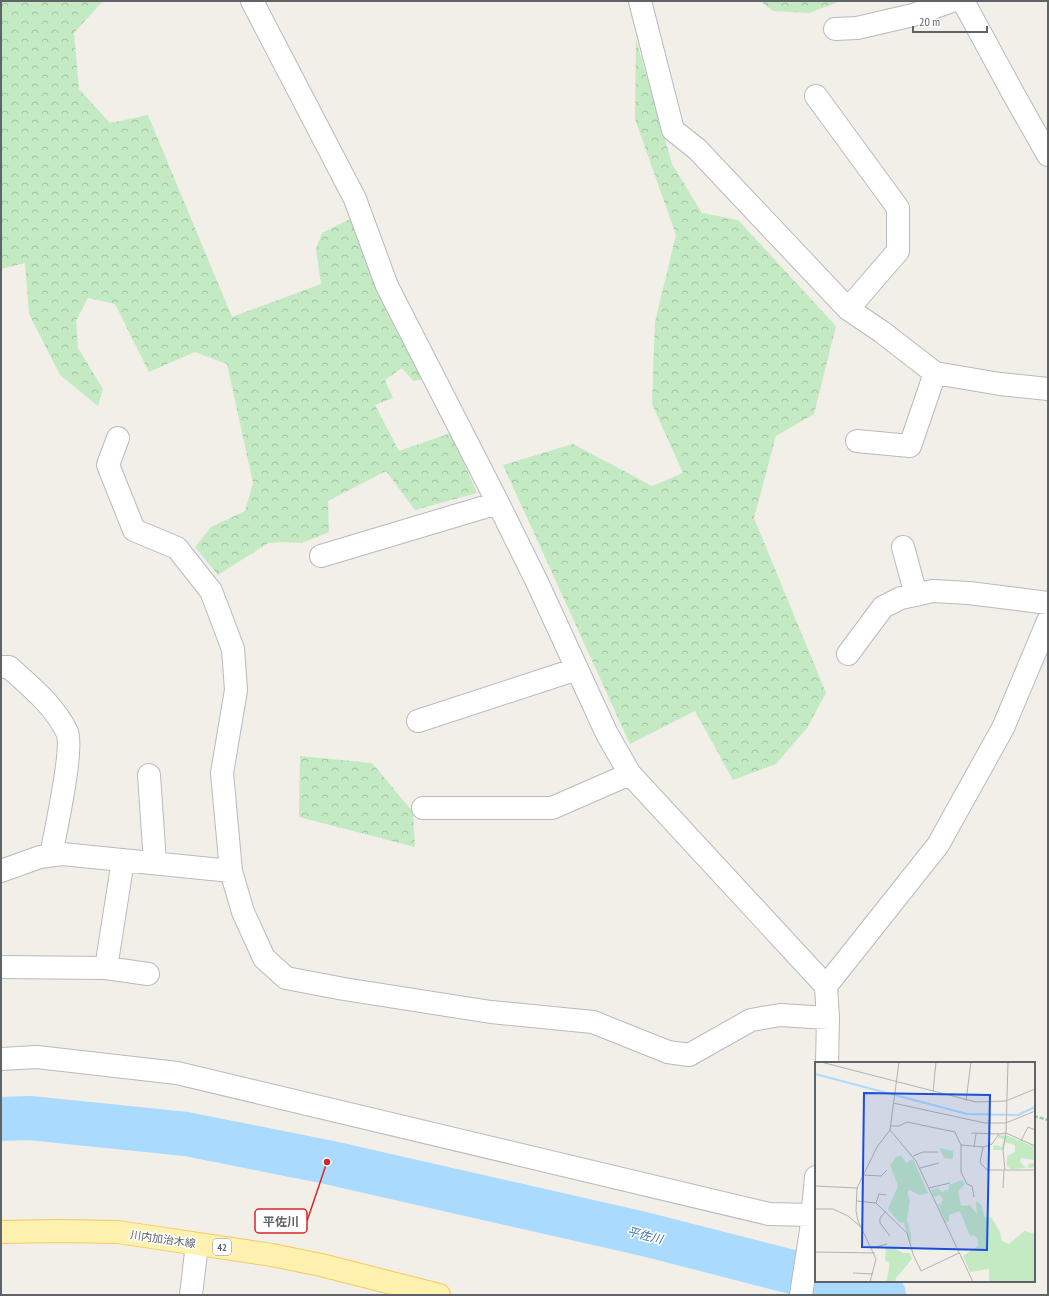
<svg xmlns="http://www.w3.org/2000/svg" width="1049" height="1296" viewBox="0 0 1049 1296" font-family="'PT Sans Narrow','Noto Sans JP',sans-serif">
	<style>
		.forest { fill: url(#forest-crowns) }
		.lines { fill: none; stroke-linecap: round; stroke-linejoin: round }
		.river { stroke: #aadbff; stroke-width: 44 }
		.minor-casing { stroke: #b7babe; stroke-width: 24 }
		.major-casing { stroke: #f9c959; stroke-width: 24 }
		.path { stroke: #9bcba8; stroke-width: 2.5; stroke-dasharray: 4 2; stroke-linecap: butt }
		.minor { stroke: #fff; stroke-width: 22 }
		.major { stroke: #fff1af; stroke-width: 22 }
		.labels { text-anchor: middle; dominant-baseline: central; stroke-width: 3; stroke-linejoin: round; paint-order: stroke }
		.shield { fill: #fff; stroke: #8e9295; stroke-width: 1 }
		.shield-label { font-size: 10px; font-weight: bold; fill: #5e6368 }
		.street-label { font-size: 11px; fill: #5e6368; stroke: #fff }
		.water-label { font-size: 12px; font-style: italic; fill: #3c76af; stroke: #fff }
		.inset-river { fill: none; stroke: #aadbff; stroke-width: 2 }
		.inset-road { fill: none; stroke: #b2b3b0; stroke-width: 1 }
		.view { fill: #1d4ed8; fill-opacity: 0.15; stroke: #1d4ed8; stroke-width: 2 }
		.inset-edge { fill: none; stroke: #5e6368; stroke-width: 2 }
		.leader { fill: none; stroke: #d62828; stroke-width: 1.5 }
		.callout-dot { fill: #d62828; stroke: #fff; stroke-width: 1.5 }
		.callout { fill: #fff; stroke: #d62828; stroke-width: 1.5 }
		.callout-label { font-size: 12px; text-anchor: middle; font-weight: bold; fill: #5e6368 }
	</style>
	<defs>
		<pattern id="forest-crowns" width="20" height="18" patternUnits="userSpaceOnUse"><rect width="20" height="18" fill="#c4eac3"/><path d="M2 6a3 3 0 1 1 6 0M12 15a3 3 0 1 1 6 0" fill="none" stroke="#a2c1a2"/></pattern>
	</defs>
	<rect width="100%" height="100%" fill="#f1efe7"/>
	<path class="forest" d="M1,1H103L74,33L79,89L110,123L148,115L232,317L321,284L316,249L322,233L350,219L379,287L424,379L413,381L402,368L385,380L393,398L375,405L399,451L451,433L477,493L415,510L386,471L328,501L329,532L302,543L282,542L268,543L218,575L195,547L211,527L245,511L253,483L227,364L195,352L149,372L115,304L88,298L76,321L78,348L103,389L98,406L60,375L29,314L25,263L1,269Z
		M760,1H841L809,13L773,11Z
		M636,40L672,164L702,213L738,220L836,326L814,414L776,436L754,518L826,693L807,728L776,764L733,780L695,711L630,744L503,465L573,444L652,486L683,473L652,404L655,322L676,235L635,119Z
		M300,756L372,763L413,812L415,847L299,817Z"/>
	<g class="lines">
		<path class="river" d="M1,1119L30,1118L186,1134L327,1162L644,1234L816,1278
			M829,1281L884,1295"/>
		<g class="minor-casing">
			<path id="minor" d="M252,1L355,199L387,286L498,503L537,582L607,734L630,774L826,986L828,1018L827,1063
				M640,1L673,130L697,149L848,309L882,332L935,373L1000,384L1048,389
				M963,1L1014,95L1048,155
				M835,29L857,28L913,15L952,1
				M816,96L898,208V251L848,309
				M118,438L108,465L134,530L177,548L211,591L233,649L236,690L222,773L231,871L243,912L264,958L286,978L344,989L491,1012L593,1022L668,1052L689,1055L751,1020L780,1015L828,1018
				M857,441L910,446L935,373
				M903,547L916,595
				M321,556L498,503
				M848,654L883,607L901,598L933,591L969,593L1048,603
				M1,667H9C30,686 54,705 67,732C74,748 55,834 51,855
				M418,721L577,669
				M149,775L155,863
				M423,808H552L630,774
				M1,871L40,857L62,854L231,871
				M1,967L106,968L148,974
				M106,968L123,860
				M826,986L938,845L1003,728L1048,621
				M1,1059L37,1057L177,1073L769,1214L812,1215
				M191,1295L197,1244
				M801,1295L811,1230L816,1177"/>
		</g>
		<g class="major-casing">
			<path id="major" d="M1,1232L59,1231L118,1232L272,1255L321,1265L439,1295"/>
		</g>
		<path class="path" d="M1034,1116L1048,1120"/>
		<use href="#minor" class="minor"/>
		<use href="#major" class="major"/>
	</g>
	<g class="labels">
		<rect class="shield" x="213" y="1239" width="18" height="16" rx="3"/>
		<g class="shield-label">
			<text x="222" y="1247">42</text>
		</g>
		<g class="street-label">
			<text transform="translate(163 1239) rotate(8)">川内加治木線</text>
		</g>
		<g class="water-label">
			<text transform="translate(645 1235) rotate(14)">平佐川</text>
		</g>
	</g>
	<g transform="translate(815 1062)">
		<rect width="220" height="220" fill="#f1efe7"/>
		<path d="M184,73L193,74L220,85V105L213,106V102L219,101V98L206,96L205,100L211,106L196,107L192,104V94L200,90V83L190,80L188,88H178L179,83L187,85L189,77L183,76ZM124,86L138,89V97L129,96ZM86,93L91,101L98,97L113,131L104,133L95,128L92,130L95,138L92,158L96,172V182L89,161L84,160L73,147L83,124L75,103L81,95ZM147,118L150,122L143,129L146,144L155,143L162,152L161,139L166,143L170,156L176,155L185,170L187,179L194,182L209,169L220,172V220H174V207L155,210L148,194L163,184V177L159,173L155,174L145,149L134,153V159L131,161L122,141L125,143L128,138L125,133L119,135L116,128L123,126L127,130L134,127V123ZM75,184L88,191H95L97,197L81,216L80,220H71L74,207V201L70,198L71,186Z" fill="#c4eac3"/>
		<path class="inset-river" d="M0,12L152,52L203,53L220,45"/>
		<path class="inset-road" d="M6,0L161,40L191,39L220,27M84,0L75,68L101,99L158,220M193,0L191,71L220,84M118,30L121,0M151,39L156,0M78,41L170,61H191L220,49M75,64H84L92,60L140,70L146,83V110L152,122L157,124L159,135M156,71L184,72M206,79L213,65L220,68M146,83L169,85L177,82L184,72L191,71L188,88L190,108H172L168,104L165,100L168,85M159,85L161,72M98,94L108,90H123M105,106L124,101M190,108H220M47,113L66,114L72,108M0,124L42,126M114,126L135,121M188,126L189,108M42,139L61,141L92,171L98,192L106,209L144,191M61,141L64,132L71,133M0,147H18L33,154L46,165M71,149L65,156V161L75,174M57,186L72,182M0,190L60,191M38,211L58,212M55,220L61,197L43,159L41,149L42,126L62,85L75,68"/>
		<path class="view" d="M49,31L175,33L172,188L47,185Z"/>
		<rect width="220" height="220" class="inset-edge"/>
	</g>
	<path class="leader" d="M327 1162L307 1221"/>
	<circle class="callout-dot" cx="327" cy="1162" r="4"/>
	<rect class="callout" x="255" y="1209" width="52" height="24" rx="4"/>
	<g class="callout-label">
		<text x="281" y="1226">平佐川</text>
	</g>
	<rect width="1049" height="1296" fill="none" stroke="#5e6368" stroke-width="4"/>
	<path d="M913 26v6h74v-6" fill="none" stroke="#5e6368" stroke-width="2"/>
	<text x="919" y="26" font-size="12" fill="#5e6368" stroke="#ffffff" stroke-width="3" paint-order="stroke">20 m</text>
</svg>
